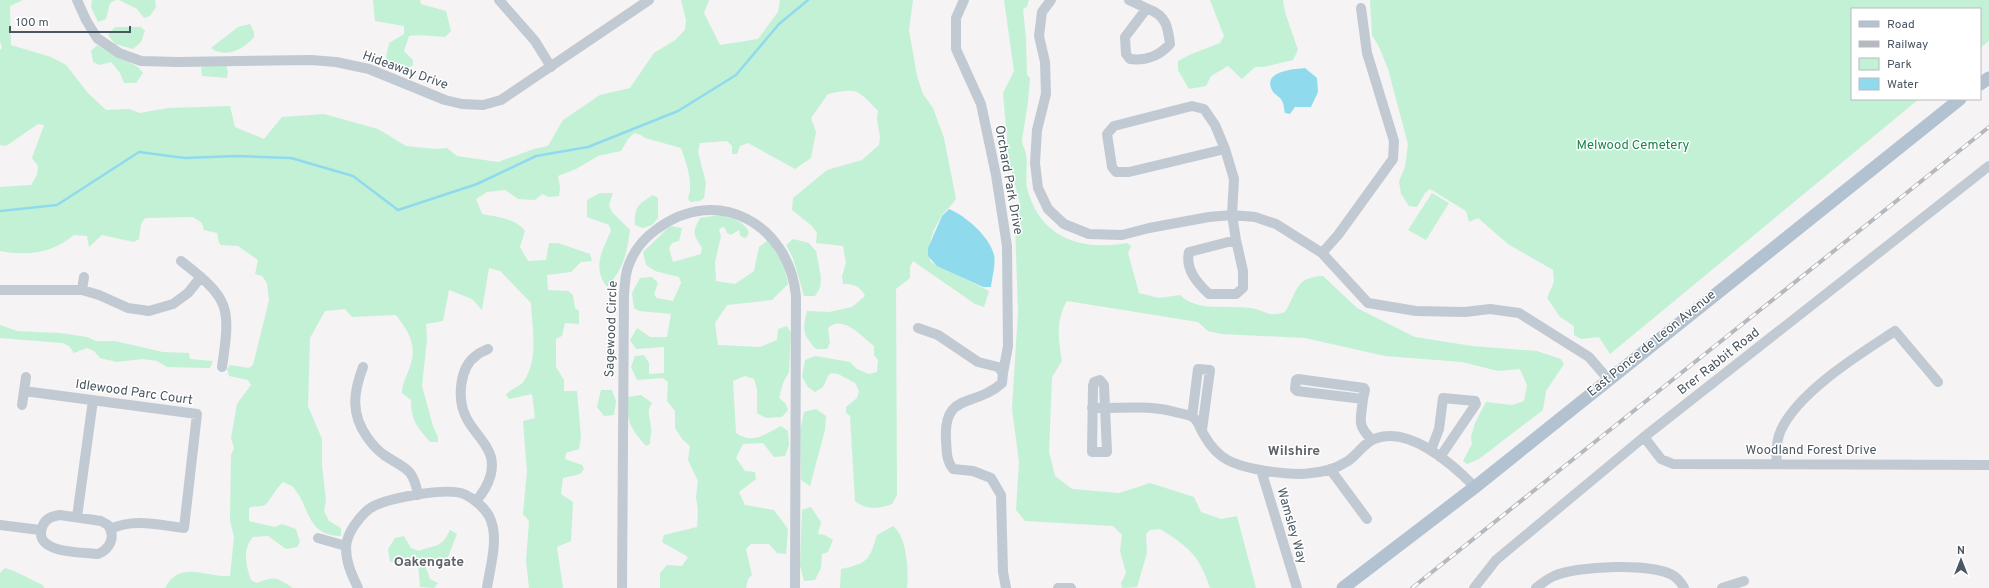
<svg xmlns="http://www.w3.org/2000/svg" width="1989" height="588" viewBox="0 0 1989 588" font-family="Overpass,sans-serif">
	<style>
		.green { fill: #c3f1d5 }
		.water { fill: #90daee }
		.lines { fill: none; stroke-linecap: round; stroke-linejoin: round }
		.stream { stroke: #90daee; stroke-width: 2.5 }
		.minor { stroke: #c1cad2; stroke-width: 10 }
		.major { stroke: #b3c2d1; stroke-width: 13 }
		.rail-casing { stroke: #b5b8bd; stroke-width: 4 }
		.rail { stroke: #fff; stroke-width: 2.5; stroke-dasharray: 8; stroke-linecap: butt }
		.labels { text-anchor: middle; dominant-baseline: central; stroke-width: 3; stroke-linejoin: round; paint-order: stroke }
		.street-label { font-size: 13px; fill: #4a5661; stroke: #fff }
		.park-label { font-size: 13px; fill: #17864f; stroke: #fff }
		.neighbourhood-label { font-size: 14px; font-weight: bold; fill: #5f6368; stroke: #fff }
	</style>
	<rect width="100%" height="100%" fill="#f5f3f3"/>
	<path class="green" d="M0,0H23L10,6L11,45L51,57L66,65L88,93L106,110L129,109L140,113L168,108L230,106L235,127L264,139L282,117L324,114L378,129L406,146L436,149L447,148L457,156L498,162L534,149L548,146L563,120L600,95L630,88L654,53L675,40L685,30L686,20L681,0H709L704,13L720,45L758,39L778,12L780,0H913L909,30L917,76L923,94L933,108L944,138L956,199C952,205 947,209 943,214C935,225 924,249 931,262L989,291L984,307L975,304L913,261L910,267V278L896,289L897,495L892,504C880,509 865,510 855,501L850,416L846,413V407L857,398L859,391L855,383L838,374L831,373L828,376L823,387L815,392L808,387L802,377L805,360L815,356L850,362L857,369L869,374L877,372L878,360L874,355V346C862,337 843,314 828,328L830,343L827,349H816C803,334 802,331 807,311L829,312L852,307L865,296C860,286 854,284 843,284L842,276L846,263L843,246L816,243L817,233L812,226L792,210L793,198L827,170L862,160L879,145L880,137L877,119L878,111C857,89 858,88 828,94L811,118L816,132L811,158L795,169L748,143L740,146L737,154H732V146L727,141L700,143L698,152L706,183L704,198L700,201L690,202L688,198C694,182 686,163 681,148L645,138L641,135L634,133L628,139L621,151L598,156L576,169L558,176L560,187L559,196L549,197L542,194L535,200L518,199L505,190L487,192L476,199L482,214C497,217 515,218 525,231L520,247L528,261L546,260L549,243H558L590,254L592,261L581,262L571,272L547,275L548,290L568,291L573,295L575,308L579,311V324L565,323L562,336L556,339V367L564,380V391H577L581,437L579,449L566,453L565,459L582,465L584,469L580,474L563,478L561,494L573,502L571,541L557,547L563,588H529L526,561L529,521L523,514L527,471L523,421L535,418L532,394L509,399L506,395C511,388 519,388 524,381C539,358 532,328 531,303L500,271L489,268L482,310L472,299L449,290L443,321L426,324L427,339L422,386L433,426L438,437V442H430C417,426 411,421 411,400L402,393C402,384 406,378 409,369C418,347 410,333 396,315L352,317L345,309L325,311L310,338L308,406L322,439V465L326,501L324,511L329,521L341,528V536C306,535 311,509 294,488C292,485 287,484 283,482C277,487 268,504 265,505C259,508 254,505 249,508V521L275,527L282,524L296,529L300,542L297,547L286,549L268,536L253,537C242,550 246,566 251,580L257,583C275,576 276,577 293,588H165C180,559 207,578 230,576L234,537L230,520L231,455L234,448L231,438L237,404L251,385L248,380L229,376L227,369L230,365L249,368L253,365L269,300L267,283L262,276L255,274L258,260L238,246L221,245L219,243L217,233L204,230L202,223L193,217L145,218L141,224L139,239L134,242L102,235L89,247L87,236L74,235C50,254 29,256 0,251V187L31,185L37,175L38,166L32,158L44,125L38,124L6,146L0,145V50L2,48L0,41Z
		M92,0H116L110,3L106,19L98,22L91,7Z
		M119,0H155L156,7L150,16L144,18L137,9Z
		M373,0H420L421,4L446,11L451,31L445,37C433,36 420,34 409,36L404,51L413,60V65C402,75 393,67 386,58L389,43L404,34V26L375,21Z
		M1004,0H1029L1027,7L1023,9L1026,38L1027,75L1030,78L1028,102L1022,140C1022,146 1025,148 1026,154C1028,165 1025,177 1027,188C1040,238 1080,251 1127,243L1131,246L1128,253L1139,293L1159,298L1180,295C1197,312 1227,305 1250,308C1267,310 1266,318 1285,312C1298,291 1295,277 1323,276L1357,308L1415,337L1472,346L1537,351L1561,359L1564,364L1546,391L1543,410L1479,459L1467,464L1463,461L1472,444L1471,437L1475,423L1486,402L1512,405L1524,401L1527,385L1520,369L1498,371L1462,362L1385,356L1305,338L1221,334L1208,331L1198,322L1067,301C1056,318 1058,341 1062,361L1052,377L1049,452L1055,476L1072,489L1119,493L1150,483L1194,497L1201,512L1221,519L1237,516L1256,588H1210C1199,555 1189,547 1160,529L1150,530L1146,534L1147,553L1137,587L1122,588L1121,583L1126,573L1120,551L1122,535L1113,526L1025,521L1016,510L1019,462L1012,409L1018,312L1015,224L1020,204L1009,162L1003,93L1014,71Z
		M1210,0H1283L1285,12L1298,50L1293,60L1264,67H1255L1242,79L1228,66L1211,76L1206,86L1189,89L1178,70V61L1189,55L1220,43L1224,36Z
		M1370,0H1989V41L1980,48V9H1852V99H1919L1610,354L1599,337L1581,339L1574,335V326L1560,317L1547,298L1554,282L1553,270L1508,244L1478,218L1469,222L1466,211L1430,189L1425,193L1417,207L1409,206L1401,194L1399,181L1405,167L1408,144L1388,69L1379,47L1372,35Z
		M250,24L254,32V37C244,49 225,59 211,48L238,27Z
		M115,27H141L145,31L141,42L133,49L115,44L108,35Z
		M97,45L138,67L143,73L136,83H124L120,73L111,62L100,65L93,62L91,51Z
		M210,65L226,66L228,72L227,78L202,76L201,67Z
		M600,193H613L609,205L612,212L630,230C627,253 623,270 607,287C592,267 602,251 611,231L609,225L587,217V200Z
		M1432,193L1449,203L1426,240L1408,230Z
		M653,195L658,198V218L652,225L643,228L635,225C634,206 639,204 653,195Z
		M720,215C732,218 744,221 749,232L747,237L744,238L740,235L739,230L731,235L727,233L725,228L722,227L719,230L721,236L715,262L716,281L735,284L754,271L759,247L768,240L784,265L788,284L772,300L727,305L715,323L718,345L760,347L777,340L778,329L787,326L791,333L789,372L783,383L779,398L786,404L788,410L782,417L766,418L757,413V389L754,379L745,376L733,381L736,433C753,445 765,434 781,426L788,431L789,445L785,456L774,457L763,443L743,444L736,458L745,471L755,472L756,479L739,492L745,505L774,510L788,529L786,554L777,553L769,544H751L746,549L752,575L748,579L746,588H660V573L667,565L682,566L688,557L662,542L664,535L697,527L698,510L696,497L698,481L688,460L690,446L682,439L675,428V411L667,401L668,382L663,378L637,380L631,367L635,356L644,355L649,363V374L664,373V347L636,349L630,340L637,328L650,337H667L671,314L639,311L634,308L632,293L640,278L652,277L658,283L654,294L657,298L673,301L681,283L679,277L655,271L646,265L643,252L670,226L682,228L679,241L672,243L669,248L673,262L701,254L702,248C693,234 692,233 700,218Z
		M793,239L809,243L816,251L821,277L820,288L815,296H804L793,258L786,245Z
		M0,325L17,331L60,333L87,337L96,341H115L163,352L189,353L190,359L213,361L210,368H206L167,367L157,361L143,359L117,362L100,358L94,351L87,348L74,353L69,346L62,343L0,338Z
		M601,390H612L616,401L614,415L604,416L597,407Z
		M641,395L652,403C646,412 650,417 651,427C652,432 650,438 650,444L646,446C631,429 625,420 628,397Z
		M816,409L826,416L825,430L810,486L801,480L800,431L804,412Z
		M811,507L821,522L818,534L825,535L833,540L828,552L822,554L821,568L815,580L804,581L800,565L802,510Z
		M893,526C907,536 909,572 907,588H840L841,569C868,563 869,561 877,535Z
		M450,530L457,534L444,567L426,558V568L430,579L438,583L434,588L420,587L418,563L408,557L399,562H390L388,549L395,538L404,536L411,548L419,551C436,544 441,549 450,530Z
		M5,568C17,571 31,580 43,585L44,588H0V573Z"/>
	<path class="water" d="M1305,68L1317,78L1318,92L1311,107H1295L1290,114L1285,113C1284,110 1284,104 1282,101C1280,96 1274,95 1272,90C1262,71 1295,69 1305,68Z
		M949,209C966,216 990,237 994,255C996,264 992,278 991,287H983L937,266L928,256V248L942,216Z"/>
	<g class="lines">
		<path class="stream" d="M0,211L57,205L139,152L185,158L236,156L291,158L353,176L398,210L477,184L536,156L588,147L678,111L736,75L779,24L808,0"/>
		<path class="minor" d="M77,0L86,20L97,38L119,53L141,61L178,62L311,60L336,62L369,69L445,100L462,104L483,105L501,100L649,0
			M499,0L535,41L551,67
			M964,0L956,18V49L981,104L996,175L1007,246L1008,346L1003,373
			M1051,0L1042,12L1039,36L1045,62L1046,94L1037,130L1035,163L1038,188L1048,209L1064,224L1089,234L1122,235L1149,228L1209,217L1232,215L1255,217L1276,224L1322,253L1368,303L1416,311L1465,312L1490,309L1519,313L1589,357L1608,379
			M1129,0L1148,9
			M1148,9C1166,15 1168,27 1170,44C1159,56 1147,61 1130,59L1126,54L1125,37L1144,12Z
			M1192,106L1204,109L1215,125L1225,149L1129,172H1116L1112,167L1107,134L1114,126Z
			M1225,149L1234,179L1232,215L1236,240
			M1236,240L1243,271V288L1236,294H1209C1197,283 1185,269 1189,252Z
			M1322,253L1338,235L1393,159L1394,141L1367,53L1361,8
			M181,261C230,299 231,306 222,367
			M0,290H82L99,295L128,308L149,311L173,304L188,293L201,277
			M82,290L84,277
			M918,328L938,335L978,362L998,367L1003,373L1002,383C975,408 943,391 946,440C947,452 946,460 953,469L973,471L991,478L1001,495L1003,572L1006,588
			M363,367C353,393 351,414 367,437C372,444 377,450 384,455C405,469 413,467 418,495
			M1100,380L1104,385L1107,452H1092L1093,386L1094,382Z
			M24,391L197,414L184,528C159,525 133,518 111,529
			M1363,399L1365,390L1364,388L1298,379L1296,380L1295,389L1297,391L1363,399C1361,420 1356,424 1372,440
			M22,405L26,377
			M1092,408C1123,409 1148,404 1179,413C1183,414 1189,415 1193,417C1199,422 1200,429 1204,435C1218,460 1234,465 1260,470C1289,475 1322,478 1348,461C1357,455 1364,443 1374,439C1409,425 1452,464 1475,487
			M1192,417L1198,369L1210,370L1202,430
			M1644,437L1661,459L1673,464L1989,465
			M1431,450L1439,429L1443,398L1475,401L1476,404L1440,457
			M1777,463C1776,452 1776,441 1781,430C1799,391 1860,354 1895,331L1938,382
			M1330,469L1367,519
			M1261,470L1297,588
			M476,501C489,486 498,466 487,448C481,437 471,428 466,417C457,399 459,367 477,355C480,352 484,351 488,349
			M60,515L101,521L108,525C116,537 110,549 98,554C82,552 30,554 43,525C46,518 52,516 60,515Z
			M77,517L93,400
			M0,525L40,530
			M318,538L346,546
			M358,588C352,575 346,563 346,548C346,534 359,517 369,509C384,498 447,487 464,494C473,498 484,507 489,516C500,537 490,566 487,588
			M622,588L624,294C625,285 625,275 628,267C633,252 644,238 657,229C717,184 789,224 796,296L795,588
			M1058,588H1071
			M1474,588L1496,560L1644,437L1989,166
			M1536,588C1541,584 1547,579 1554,576C1575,566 1654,562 1674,576C1678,579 1682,584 1684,588
			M1722,588L1744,581"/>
		<path class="major" d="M1980,84L1989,78
			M1343,588L1475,487L1960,99"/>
		<g class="rail-casing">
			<path id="rail" d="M1412,588L1989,127"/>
		</g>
		<use href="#rail" class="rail"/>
	</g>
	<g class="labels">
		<g class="street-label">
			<text transform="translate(405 71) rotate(20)">Hideaway Drive</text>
			<text transform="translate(1008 180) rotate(80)">Orchard Park Drive</text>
			<text transform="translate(612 329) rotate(-88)">Sagewood Circle</text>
			<text transform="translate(1652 344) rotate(-39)">East Ponce de Leon Avenue</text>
			<text transform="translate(1719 362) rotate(-38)">Brer Rabbit Road</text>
			<text transform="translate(134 393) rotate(8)">Idlewood Parc Court</text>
			<text x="1811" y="451">Woodland Forest Drive</text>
			<text transform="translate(1291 526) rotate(74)">Wamsley Way</text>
		</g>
		<g class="park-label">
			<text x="1633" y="146">Melwood Cemetery</text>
		</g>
		<g class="neighbourhood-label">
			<text x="1294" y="451">Wilshire</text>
			<text x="429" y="562">Oakengate</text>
		</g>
	</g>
	<rect x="1851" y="8" width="130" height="92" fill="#ffffff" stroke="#b7bbc0"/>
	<rect x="1859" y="21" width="20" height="6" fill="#b3c2d1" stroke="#b7bbc0"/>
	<text x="1887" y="28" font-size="12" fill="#4a5661">Road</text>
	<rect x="1859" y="41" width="20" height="6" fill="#b5b8bd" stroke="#b7bbc0"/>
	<text x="1887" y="48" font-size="12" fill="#4a5661">Railway</text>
	<rect x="1859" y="58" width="20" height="12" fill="#c3f1d5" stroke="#b7bbc0"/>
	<text x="1887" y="68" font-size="12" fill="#4a5661">Park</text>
	<rect x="1859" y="78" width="20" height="12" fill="#90daee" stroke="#b7bbc0"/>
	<text x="1887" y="88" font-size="12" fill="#4a5661">Water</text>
	<g transform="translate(1961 560)" stroke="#ffffff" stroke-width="3" paint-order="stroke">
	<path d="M0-3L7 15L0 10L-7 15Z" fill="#4a5661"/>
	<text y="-6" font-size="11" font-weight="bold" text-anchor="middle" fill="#4a5661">N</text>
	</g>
	<path d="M10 26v6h120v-6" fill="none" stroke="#4a5661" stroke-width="2"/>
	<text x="16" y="26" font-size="12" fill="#4a5661" stroke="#ffffff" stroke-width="3" paint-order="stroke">100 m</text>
</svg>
